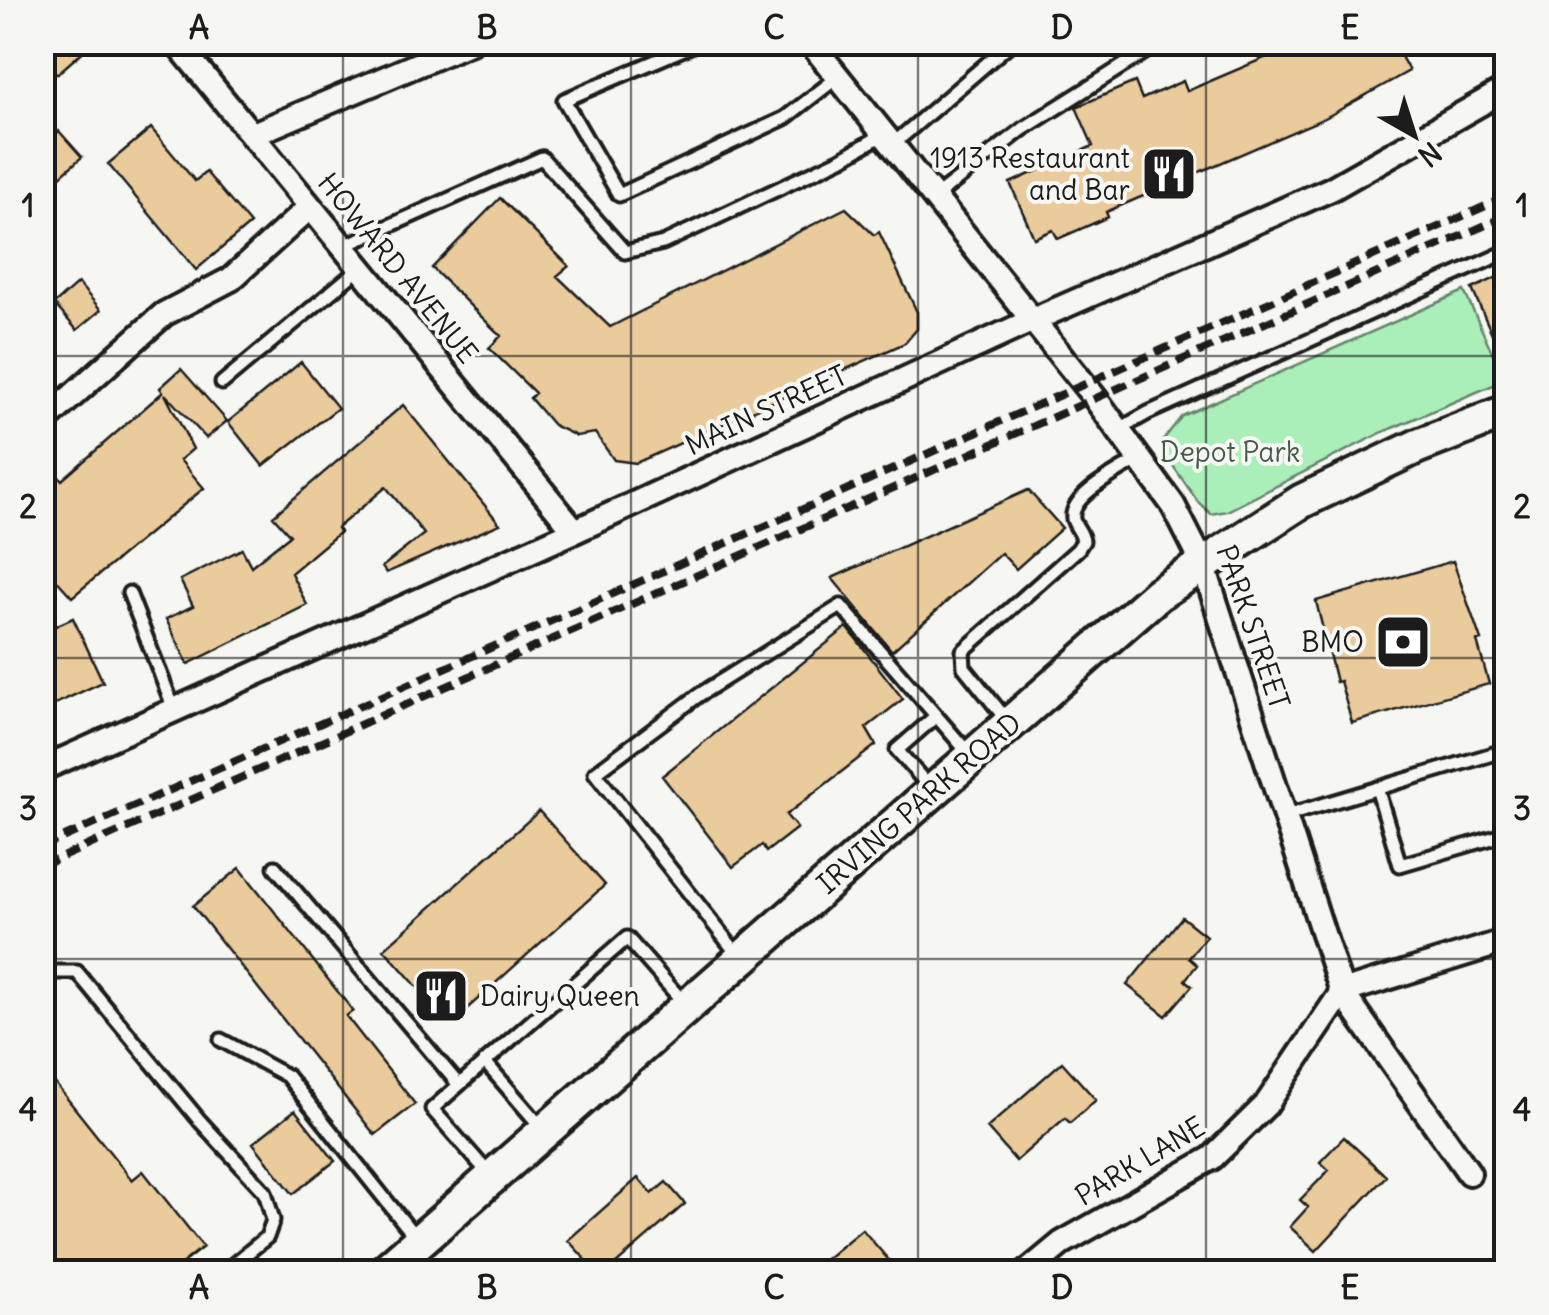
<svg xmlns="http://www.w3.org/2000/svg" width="1549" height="1315" viewBox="0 0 1549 1315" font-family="Delius,sans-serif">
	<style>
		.green { fill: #aaefba; stroke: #63866b; stroke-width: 2.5 }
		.building { fill: #eacb9c; stroke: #1c1c1c; stroke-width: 2.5 }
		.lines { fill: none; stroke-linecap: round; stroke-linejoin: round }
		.service-casing { stroke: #1c1c1c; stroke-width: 19 }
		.minor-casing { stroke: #1c1c1c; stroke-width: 30 }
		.secondary-casing { stroke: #1c1c1c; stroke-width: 40 }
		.service { stroke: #f6f6f2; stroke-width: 11 }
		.minor { stroke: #f6f6f2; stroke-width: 22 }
		.secondary { stroke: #f6f6f2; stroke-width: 32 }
		.rail { stroke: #1c1c1c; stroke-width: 8; stroke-dasharray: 15 8; stroke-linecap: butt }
		.grid { fill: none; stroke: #1c1c1c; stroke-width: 2.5; stroke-opacity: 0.55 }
		.labels { text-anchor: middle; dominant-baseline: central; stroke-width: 8; stroke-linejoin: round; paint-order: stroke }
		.poi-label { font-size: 28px; fill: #1c1c1c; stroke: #f6f6f2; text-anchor: end }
		.street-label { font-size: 28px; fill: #1c1c1c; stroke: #f6f6f2 }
		.park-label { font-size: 28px; fill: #475b4b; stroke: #f6f6f2 }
		.neatline { fill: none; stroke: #1c1c1c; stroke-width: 4 }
		.grid-label { font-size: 32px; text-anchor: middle; font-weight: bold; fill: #1c1c1c }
	</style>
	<rect width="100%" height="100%" fill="#f6f6f2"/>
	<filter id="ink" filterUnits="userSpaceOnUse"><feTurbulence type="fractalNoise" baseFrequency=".01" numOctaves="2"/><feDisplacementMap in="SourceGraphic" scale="20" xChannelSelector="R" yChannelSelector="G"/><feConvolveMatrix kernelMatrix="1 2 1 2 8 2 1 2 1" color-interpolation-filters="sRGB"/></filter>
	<g filter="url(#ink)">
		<path class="green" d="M1464,291L1505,380L1383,432L1227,511L1211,514L1198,502L1162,450L1163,440L1182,416Z"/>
		<path class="building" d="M42,42H94L57,74L42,57Z
			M1302,42H1393L1409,71L1325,118L1106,212L1108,217L1058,239L1053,230L1034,238L1010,183L1093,146L1076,107L1135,82L1142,99L1183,81L1187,91Z
			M151,128L195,181L206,172L250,224L196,270L108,164Z
			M59,131L82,157L58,178L42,160V145Z
			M500,198L569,266L557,276L610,327L846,208L874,235L879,232L917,312V329L905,343L636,463L614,460L595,433L576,436L553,425L530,398L535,393L489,348L501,336L432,268Z
			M1506,273V365L1472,289Z
			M78,283L101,310L77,330L54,304Z
			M301,362L338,408L263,466L228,422Z
			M181,369L227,421L206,438L165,394L193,449L180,460L204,488L72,597L42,564V491L59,477L62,480L163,392L160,388Z
			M403,405L500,524L386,573L382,567L424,534L386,487L337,528L340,532L291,573L307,605L188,664L166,619L193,606L180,580L242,549L251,566L290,535L273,516Z
			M1028,490L1062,528L1016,569L1001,553L892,651L832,578Z
			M1453,561L1481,640L1477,641L1489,684L1352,723L1340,681L1336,682L1316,601Z
			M73,618L103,682L42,710V632Z
			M847,627L903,699L866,728L876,745L786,815L797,828L766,852L762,845L733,867L662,776Z
			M539,811L605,885L450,1024L384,949Z
			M240,868L353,1011L346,1016L415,1104L375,1135L193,906Z
			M1182,917L1206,936L1189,958L1197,965L1185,980L1192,986L1166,1016L1127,985Z
			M1062,1062L1096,1100L1070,1123L1065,1118L1016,1161L987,1128Z
			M42,1067L132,1180L143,1171L203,1247L171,1272H42Z
			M295,1110L335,1161L293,1194L253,1143Z
			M1344,1137L1386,1176L1316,1251L1290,1227L1308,1207L1300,1200L1329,1170L1320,1162Z
			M638,1178L652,1194L666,1182L685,1204L607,1272H597L568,1240Z
			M862,1229L899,1272H810Z"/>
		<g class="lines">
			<g class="service-casing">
				<path id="service" d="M700,42L564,100L619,195L785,118L838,77
					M892,145L1012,42
					M935,197L1023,129L1161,42
					M342,247L542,158L625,252L663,243L841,159L884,134
					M222,383L360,268
					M1118,430L1148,413L1506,252
					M129,593L174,709
					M1009,723L964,667L963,651L1078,549L1083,541C1082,532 1075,527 1073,519C1069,495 1122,470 1139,459
					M1377,788L1400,865L1506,834
					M932,790L897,750L936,716
					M1285,816L1506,750
					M275,867L459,1085L432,1109L489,1174
					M738,955L595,773L699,695L841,606L971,756
					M42,978L57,972H77L200,1121L265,1192L273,1220L267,1237L224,1272
					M221,1040L287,1076L416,1238
					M485,1062L627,938L684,1003
					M459,1085L485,1062L542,1128"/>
			</g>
			<g class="minor-casing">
				<path id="minor" d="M176,42L575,531
					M810,42L1095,398L1173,505L1203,564L1342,992L1469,1173
					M251,135L471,42
					M42,423L164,314L231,279L310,207
					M42,769L575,531L1033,320L1331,189L1506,89
					M1342,992L1506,941
					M1027,1272L1062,1243L1212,1158L1266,1105L1342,992"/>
			</g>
			<g class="secondary-casing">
				<path id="secondary" d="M384,1272L1158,594L1302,501L1418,446L1506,412"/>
			</g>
			<use href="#service" class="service"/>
			<use href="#minor" class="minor"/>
			<use href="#secondary" class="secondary"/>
			<path class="rail" d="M42,847L1506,197
				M42,866L1506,216"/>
		</g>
	</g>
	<path class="grid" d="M343,42V1272M631,42V1272M918,42V1272M1206,42V1272M42,356H1506M42,658H1506M42,959H1506"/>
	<defs>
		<g id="restaurant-square" transform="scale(2.875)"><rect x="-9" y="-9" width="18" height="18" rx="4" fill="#1c1c1c" stroke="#f6f6f2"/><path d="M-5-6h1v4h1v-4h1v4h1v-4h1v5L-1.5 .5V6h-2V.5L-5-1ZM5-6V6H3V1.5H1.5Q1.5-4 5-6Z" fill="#fff"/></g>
		<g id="bank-square" transform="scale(2.875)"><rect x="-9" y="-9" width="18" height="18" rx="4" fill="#1c1c1c" stroke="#f6f6f2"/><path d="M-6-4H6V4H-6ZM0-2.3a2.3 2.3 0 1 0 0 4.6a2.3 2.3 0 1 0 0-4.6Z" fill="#fff"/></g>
	</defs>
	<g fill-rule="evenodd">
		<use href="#restaurant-square" x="1169" y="174"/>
		<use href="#bank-square" x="1403" y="642"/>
		<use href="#restaurant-square" x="441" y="996"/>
	</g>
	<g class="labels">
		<g class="poi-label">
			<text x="1130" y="158">1913 Restaurant<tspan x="1130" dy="32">and Bar</tspan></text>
			<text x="1364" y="642">BMO</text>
			<text x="480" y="996" text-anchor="start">Dairy Queen</text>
		</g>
		<g class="street-label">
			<text transform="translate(398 268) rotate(51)">HOWARD AVENUE</text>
			<text transform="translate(766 410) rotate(-25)">MAIN STREET</text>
			<text transform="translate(1253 627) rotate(71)">PARK STREET</text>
			<text transform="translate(919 803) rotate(-41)">IRVING PARK ROAD</text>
			<text transform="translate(1140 1161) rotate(-31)">PARK LANE</text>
		</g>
		<g class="park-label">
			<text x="1230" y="452">Depot Park</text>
		</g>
	</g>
	<rect width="1549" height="1315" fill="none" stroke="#f6f6f2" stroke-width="110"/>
	<g transform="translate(1414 135) rotate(141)" stroke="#f6f6f2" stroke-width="8" paint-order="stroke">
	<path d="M0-8L18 38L0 25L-18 38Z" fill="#1c1c1c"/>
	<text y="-15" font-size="28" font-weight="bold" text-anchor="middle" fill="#1c1c1c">N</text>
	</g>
	<rect x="55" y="55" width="1439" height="1205" class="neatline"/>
	<g class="grid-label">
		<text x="199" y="39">A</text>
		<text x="487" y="39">B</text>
		<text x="774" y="39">C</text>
		<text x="1062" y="39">D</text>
		<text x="1350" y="39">E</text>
		<text x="28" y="217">1</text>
		<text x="1522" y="217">1</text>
		<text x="28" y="518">2</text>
		<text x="1522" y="518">2</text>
		<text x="28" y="820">3</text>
		<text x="1522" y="820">3</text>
		<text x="28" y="1121">4</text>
		<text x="1522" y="1121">4</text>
		<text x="199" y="1299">A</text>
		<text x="487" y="1299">B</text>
		<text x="774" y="1299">C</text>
		<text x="1062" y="1299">D</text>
		<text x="1350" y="1299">E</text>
	</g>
</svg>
